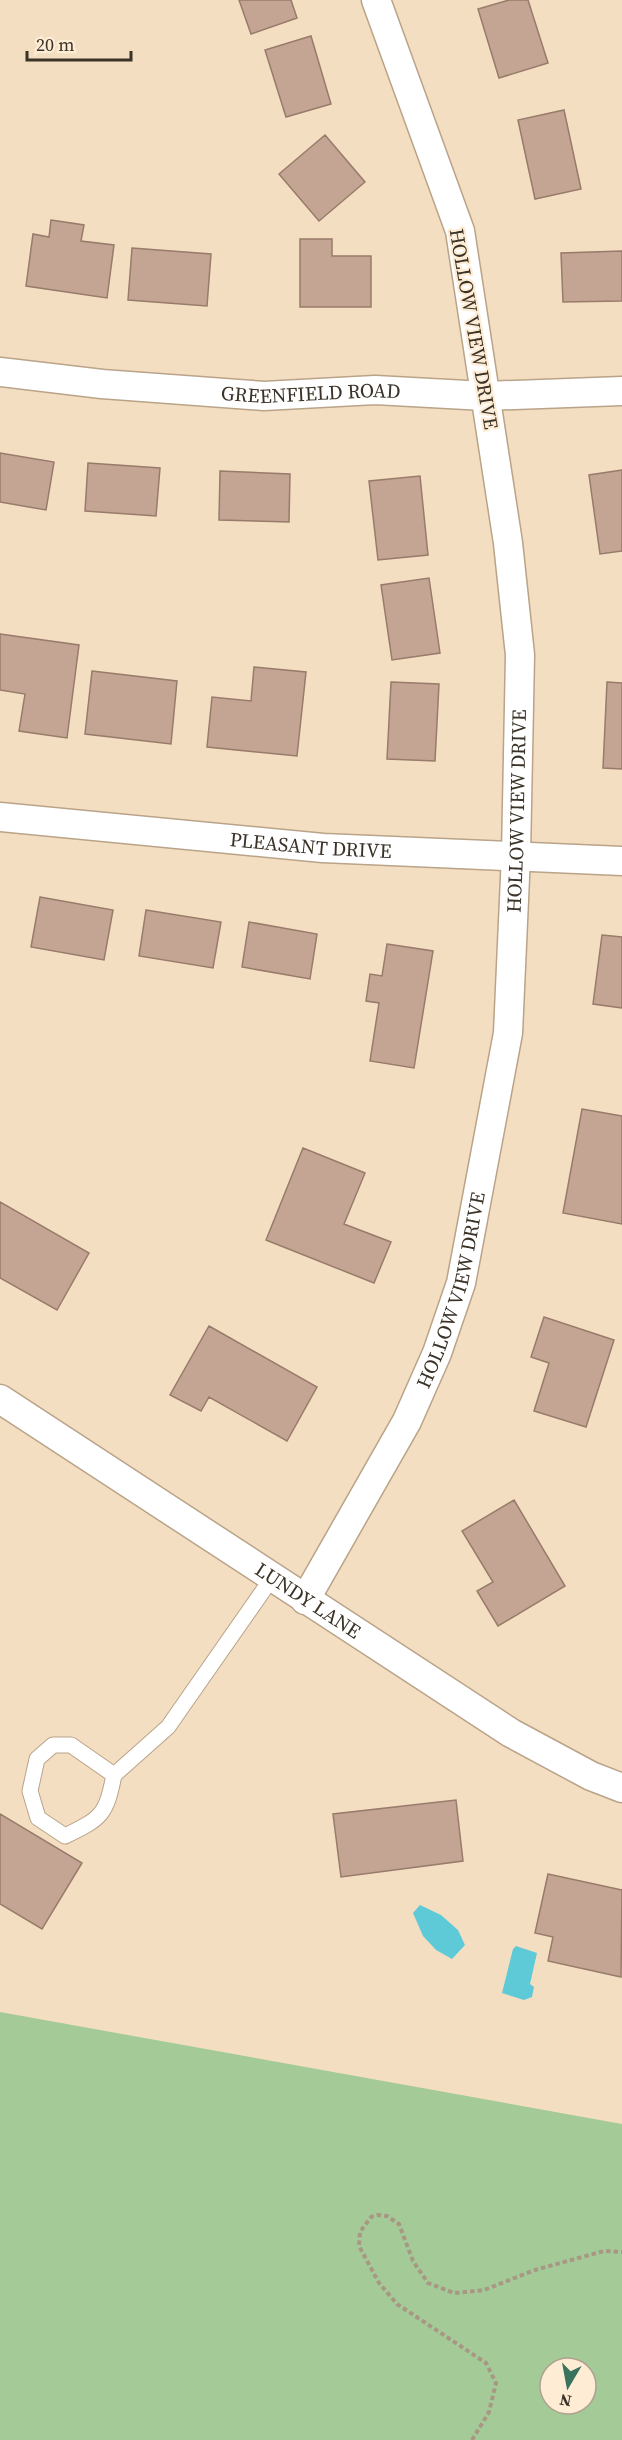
<svg xmlns="http://www.w3.org/2000/svg" width="622" height="2440" viewBox="0 0 622 2440" font-family="'Source Serif 4',serif">
	<style>
		.green { fill: #a4ca98; fill-rule: evenodd }
		.water { fill: #5ecad7 }
		.building { fill: #c4a593; stroke: #987b6a; stroke-width: 1.5 }
		.lines { fill: none; stroke-linecap: round; stroke-linejoin: round }
		.lane-casing { stroke: #b9a389; stroke-width: 17 }
		.street-casing { stroke: #b9a389; stroke-width: 31 }
		.path { stroke: #a89883; stroke-width: 4; stroke-dasharray: 4.5 3; stroke-linecap: butt }
		.lane { stroke: #fff; stroke-width: 15 }
		.street { stroke: #fff; stroke-width: 28 }
		.labels { text-anchor: middle; dominant-baseline: central; stroke-width: 4.5; stroke-linejoin: round; paint-order: stroke }
		.street-label { font-size: 20px; fill: #3b3328; stroke: #feecd5 }
	</style>
	<rect width="100%" height="100%" fill="#f4dec2"/>
	<path class="green" d="M0,2012L622,2124V2440H0ZM550,2368H586V2404H550Z"/>
	<path class="water" d="M420,1905L441,1915L458,1930L465,1945L452,1959L436,1950L423,1936L413,1913Z
		M516,1946L537,1953L530,1984L534,1987L532,1997L524,2000L502,1993L513,1949Z"/>
	<path class="building" d="M239,0H291L297,18L251,34Z
		M509,0H528L548,63L499,78L478,9Z
		M311,36L331,104L286,117L265,50Z
		M564,110L581,189L535,199L518,120Z
		M325,135L365,182L319,221L279,174Z
		M51,220L84,225L81,241L114,245L107,298L26,286L33,234L49,237Z
		M300,239H332V256H371V307H300Z
		M132,248L211,254L207,306L128,300Z
		M622,251V301L563,302L561,253Z
		M0,453L54,462L46,510L0,502Z
		M88,463L160,468L156,516L85,511Z
		M622,470V551L600,554L589,475Z
		M220,471L290,474L289,522L219,520Z
		M420,476L428,555L378,560L369,481Z
		M429,578L440,653L392,660L381,585Z
		M0,634L79,645L67,738L19,731L25,694L0,690Z
		M254,667L306,672L297,756L207,747L212,697L251,701Z
		M92,671L177,681L171,744L85,734Z
		M391,682L439,684L435,761L387,759Z
		M607,682L622,683V769L603,768Z
		M40,897L113,910L104,960L31,947Z
		M146,910L221,922L213,968L139,956Z
		M249,922L317,934L310,979L242,967Z
		M602,935L622,937V1008L593,1004Z
		M387,944L433,951L414,1068L370,1061L379,1003L366,1001L370,974L382,976Z
		M582,1109L622,1116V1224L563,1213Z
		M303,1148L365,1173L344,1224L391,1242L374,1283L266,1240Z
		M0,1202L89,1253L57,1310L0,1278Z
		M544,1317L614,1340L586,1427L534,1411L549,1363L531,1357Z
		M209,1326L317,1387L287,1441L209,1397L201,1411L170,1395Z
		M514,1500L565,1586L498,1626L477,1591L493,1582L462,1531Z
		M456,1800L463,1861L341,1877L333,1814Z
		M0,1814L82,1863L42,1929L0,1904Z
		M548,1874L622,1890L621,1977L548,1961L553,1937L535,1933Z"/>
	<g class="lines">
		<g class="lane-casing">
			<path id="lane" d="M53,1745H71L114,1775C106,1815 102,1818 65,1836L38,1818L30,1791L37,1759Z
				M114,1775L168,1727L272,1578"/>
		</g>
		<g class="street-casing">
			<g id="street">
				<path id="s1" d="M0,372L102,384L264,396L375,390L485,396L622,391"/>
				<path id="s2" d="M0,817L323,848L622,861"/>
				<path id="s3" d="M0,1399L511,1733L591,1776L622,1788"/>
				<path id="s4" d="M305,1600L407,1421L437,1353L461,1283L508,1033L516,855L520,655L508,543L460,231L376,0"/>
			</g>
		</g>
		<path class="path" d="M472,2440L489,2412L496,2383L486,2363L397,2304L379,2283L359,2246L360,2232L371,2217L378,2215L387,2216L399,2224L413,2261L428,2283L454,2293L484,2290L535,2270L604,2251L622,2252"/>
		<use href="#lane" class="lane"/>
		<use href="#street" class="street"/>
	</g>
	<g class="labels">
		<g class="street-label">
			<text transform="translate(474 329) rotate(80)">HOLLOW VIEW DRIVE</text>
			<text stroke="none"><textPath href="#s1" startOffset="312">GREENFIELD ROAD</textPath></text>
			<text stroke="none"><textPath href="#s4" startOffset="831">HOLLOW VIEW DRIVE</textPath></text>
			<text stroke="none"><textPath href="#s2" startOffset="312">PLEASANT DRIVE</textPath></text>
			<text stroke="none"><textPath href="#s4" startOffset="345">HOLLOW VIEW DRIVE</textPath></text>
			<text stroke="none"><textPath href="#s3" startOffset="368">LUNDY LANE</textPath></text>
		</g>
	</g>
	<g transform="translate(568 2386) rotate(190)"><circle r="28" fill="#feecd5" stroke="#b0a290" stroke-width="1.5"/>
	<path d="M0-4.5L10 22L0 15L-10 22Z" fill="#39735d"/>
	<text y="-9" font-size="16" font-weight="bold" text-anchor="middle" fill="#3b3328">N</text>
	</g>
	<path d="M27 51v9h104v-9" fill="none" stroke="#3b3328" stroke-width="3"/>
	<text x="36" y="51" font-size="18" fill="#3b3328" stroke="#feecd5" stroke-width="4.5" paint-order="stroke">20 m</text>
</svg>
